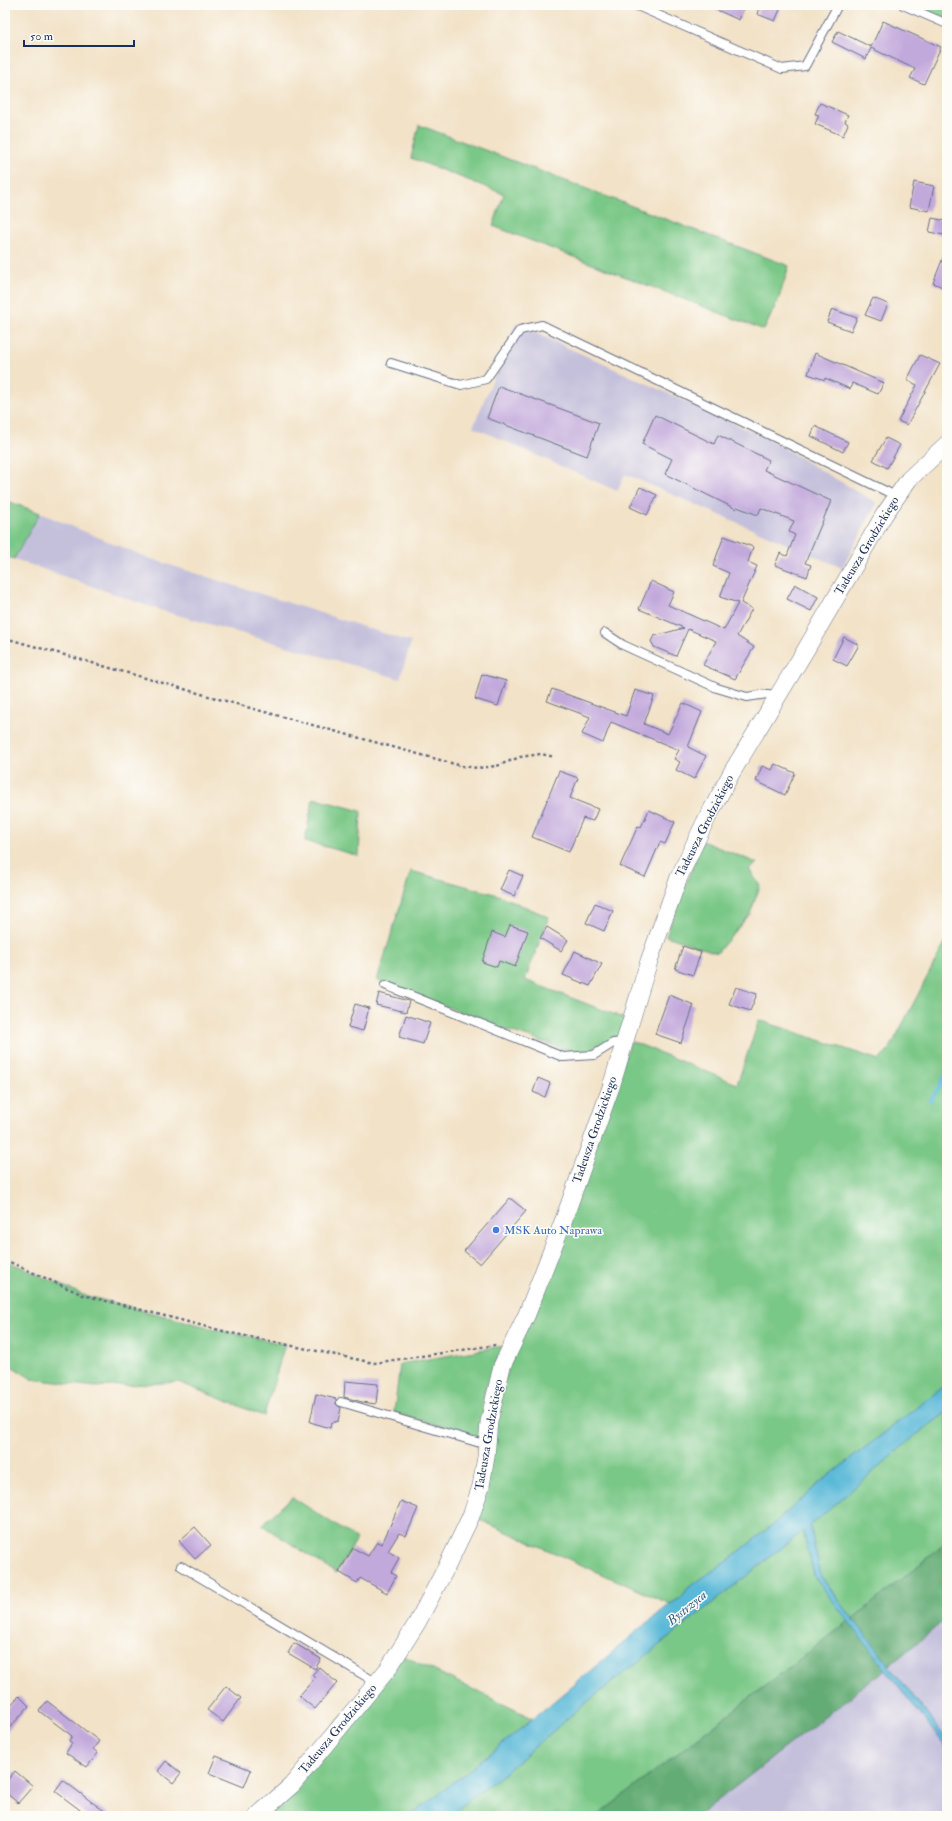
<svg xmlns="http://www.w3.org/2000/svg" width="952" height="1821" viewBox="0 0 952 1821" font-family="'IM FELL Double Pica',serif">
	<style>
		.industrial { fill: #c4c0db }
		.green { fill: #7ac887; stroke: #4a7c72 }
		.forest { fill: #63ac74; stroke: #3f6e69 }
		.water { fill: #5ab9d8; stroke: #3a749b }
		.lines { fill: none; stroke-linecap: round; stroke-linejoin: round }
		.stream { stroke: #5ab9d8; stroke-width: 4.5 }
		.building { fill: #c2a9dc }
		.lane-casing { stroke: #666e83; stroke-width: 10 }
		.street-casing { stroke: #666e83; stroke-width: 18 }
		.path { stroke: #666e83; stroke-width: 2.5; stroke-dasharray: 3 3; stroke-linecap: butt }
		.lane { stroke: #fff; stroke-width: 8 }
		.street { stroke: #fff; stroke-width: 17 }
		.shop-dot { fill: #3f7fe0; stroke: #fdfcf7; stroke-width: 1.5 }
		.labels { text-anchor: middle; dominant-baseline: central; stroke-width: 3; stroke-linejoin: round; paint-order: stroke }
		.street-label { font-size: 12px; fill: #1b2f5e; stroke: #fdfcf7 }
		.shop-label { font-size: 12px; fill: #366cbe; stroke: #fdfcf7; text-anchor: start }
		.water-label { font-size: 13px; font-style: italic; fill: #315f89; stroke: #fdfcf7 }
	</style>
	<rect width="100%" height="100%" fill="#fdfcf7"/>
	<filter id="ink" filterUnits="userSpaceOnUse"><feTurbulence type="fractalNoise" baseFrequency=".025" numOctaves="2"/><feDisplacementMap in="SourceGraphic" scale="8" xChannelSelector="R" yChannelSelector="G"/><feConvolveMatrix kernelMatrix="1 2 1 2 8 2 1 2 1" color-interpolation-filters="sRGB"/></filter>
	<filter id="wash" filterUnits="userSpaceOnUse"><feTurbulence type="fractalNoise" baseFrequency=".012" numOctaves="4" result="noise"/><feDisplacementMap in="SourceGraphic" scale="16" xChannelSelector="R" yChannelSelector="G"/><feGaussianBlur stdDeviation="0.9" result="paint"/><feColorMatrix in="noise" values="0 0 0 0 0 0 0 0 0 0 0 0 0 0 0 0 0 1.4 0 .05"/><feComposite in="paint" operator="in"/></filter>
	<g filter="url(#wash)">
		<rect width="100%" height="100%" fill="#f2e2c7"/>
		<path class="industrial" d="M516,324L766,438L877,503L842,568L625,474L617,491L473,427Z
			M40,513L148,558L411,642L400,679L160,610L14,559Z
			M947,1542V1816H597L853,1619Z"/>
		<path class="green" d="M914,5L947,6V26Z
			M419,125L789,266L779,298L764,330L493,226L504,194L411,158Z
			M5,500L40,513L14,559L5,556Z
			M313,798L361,811L359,856L305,841Z
			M702,841L757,863L749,869L760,886L750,914L717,953L666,936Z
			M411,871L498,895L549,917L525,980L626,1019L619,1038L579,1054L507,1030L377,980Z
			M947,939V1384L817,1485L776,1522L730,1559L688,1588L681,1598L670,1604L471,1516L489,1422L631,1041L737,1084L759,1020L879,1060L889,1050Z
			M5,1260L83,1295L231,1333L285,1344L264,1416L178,1382L95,1387L32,1379L5,1362Z
			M503,1346L484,1393L482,1438L394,1413L400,1364Z
			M947,1412V1542L853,1619L821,1576L810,1525L916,1435Z
			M292,1497L357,1539L336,1573L262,1525Z
			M803,1531L815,1578L849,1621L597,1816H451L470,1799L507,1771L576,1711Z
			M398,1653L532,1718L511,1737L411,1816H248L265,1803Z"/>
		<path class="forest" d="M947,1542V1618L889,1666L853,1619Z
			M849,1621L886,1669L698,1816H597Z"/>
		<path class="water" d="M947,1384V1412L916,1435L810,1526L821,1576L827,1585L947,1740V1749L815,1578L803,1531L576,1711L507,1771L470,1799L451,1816H411L511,1737L670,1604L681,1598L688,1588L730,1559L776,1522L817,1485Z"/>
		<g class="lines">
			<path class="stream" d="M931,1100L947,1074"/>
		</g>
		<g id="blocks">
			<path class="building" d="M706,5H737L744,8L739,20Z
				M760,5H782L775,21L757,14Z
				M883,21L941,47L924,84L910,78L915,69L871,48L866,59L832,42L838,31L871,47Z
				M820,103L848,115L845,122L848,124L843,136L815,124L819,115L815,114Z
				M914,182L934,186L929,211L909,207Z
				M932,218L946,221L944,235L929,232Z
				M946,250H947V289L933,283Z
				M873,298L888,304L881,321L865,315Z
				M832,309L857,318L851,331L827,322Z
				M815,353L884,383L878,394L852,383L850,389L825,378V380L808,374Z
				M920,355L940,364L907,425L898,421L917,385L907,380Z
				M499,386L599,423L587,456L487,418Z
				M655,415L714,444L718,435L769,460L764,470L831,501L805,563L811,565L807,577L775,565L780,553L787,556L795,535L789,532L794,521L761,508L758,515L737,507L736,509L665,474L672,459L642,444Z
				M815,426L848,442L843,452L811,436Z
				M886,438L900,445L887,468L873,460Z
				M640,487L657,495L647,515L630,507Z
				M724,536L753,547L748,562L757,566L741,603L752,609L737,636L754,647L735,679L703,665L716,641L688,629L676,656L654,647L651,641L654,636L684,628L639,609L651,581L674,592L668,605L724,630L738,603L720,597L729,573L713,566Z
				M795,584L818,597L811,611L787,599Z
				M844,637L859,645L847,666L833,659Z
				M482,674L506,681L498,706L475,699Z
				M552,689L626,716L635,690L654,696L644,724L668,734L683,703L702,712L688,747L706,756L694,779L676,770L680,762L674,759L679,750L611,722L603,743L582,734L590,717L547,701Z
				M775,764L795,773L785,795L756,781L762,766L772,770Z
				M559,771L578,778L570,798L598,809L593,821L583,818L569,852L532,837Z
				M649,810L675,822L665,844L660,842L645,877L620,866L638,826L641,827Z
				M509,870L523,876L514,896L500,890Z
				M595,903L613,911L604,931L586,923Z
				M510,925L528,931L515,967L499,961L497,967L482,962L492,932L505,937Z
				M547,927L568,940L561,951L540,938Z
				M683,946L701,952L693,975L675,969Z
				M575,951L602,964L590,986L563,975Z
				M736,987L757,994L750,1011L729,1004Z
				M379,993L409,1001L406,1012L376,1005Z
				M669,995L694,1005L681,1043L655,1034Z
				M355,1004L369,1008L363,1031L348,1027Z
				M406,1015L430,1023L423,1044L399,1037Z
				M538,1078L550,1083L545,1097L533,1092Z
				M510,1198L526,1211L480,1264L464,1251Z
				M345,1381L378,1384L376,1404L362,1402L344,1397Z
				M316,1394L336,1399V1404L341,1408L338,1421L331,1423L330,1428L310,1422Z
				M401,1501L418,1508L406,1536L399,1533L388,1551L399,1558L391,1572L396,1576L387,1593L360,1578L357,1583L339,1572L353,1548L368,1556L377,1542L382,1544Z
				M195,1527L211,1545L195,1559L179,1541Z
				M294,1643L321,1659L315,1669L288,1653Z
				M319,1667L337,1683L315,1709L299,1696L315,1678L312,1675Z
				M226,1686L241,1698L223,1722L207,1710Z
				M19,1696L29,1706L5,1733V1711Z
				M47,1701L99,1741L93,1749L98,1753L87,1767L66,1753L72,1743L69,1741L72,1736L39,1711Z
				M216,1756L251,1770L244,1787L209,1773Z
				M166,1761L181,1773L173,1783L158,1771Z
				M15,1771L33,1786L18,1803L5,1792V1783Z
				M63,1780L93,1803L112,1816H88L55,1791Z"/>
		</g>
	</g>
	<g filter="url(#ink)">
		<use href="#blocks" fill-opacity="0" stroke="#666e83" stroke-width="1"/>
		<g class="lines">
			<g class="lane-casing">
				<path id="lane" d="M635,5L782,69L805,66L838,5
					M903,5L947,24
					M391,363L461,385L486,379L520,330L542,325L896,496
					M605,633L623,645L717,688L747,697L767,694L779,695
					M385,985L563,1057L594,1055L613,1043L625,1042
					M341,1402L487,1445
					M181,1566L377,1683"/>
			</g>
			<g class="street-casing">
				<path id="street" d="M257,1816L292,1785L388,1669L417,1623L446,1568L471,1516L481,1486L486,1457L489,1422L502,1366L527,1314L564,1219L611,1087L649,961L679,877L705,822L732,772L805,651L884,515L909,479L947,444"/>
			</g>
			<path class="path" d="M5,638L254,709L462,766L478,768L497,766L520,757L541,754L555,757
				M5,1260L83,1295L231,1333L374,1363L496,1345"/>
			<use href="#lane" class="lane"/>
			<use href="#street" class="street"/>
		</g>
	</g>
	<circle class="shop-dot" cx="496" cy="1230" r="4"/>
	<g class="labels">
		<g class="street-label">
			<text transform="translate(867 546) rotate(-59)">Tadeusza Grodzickiego</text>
			<text transform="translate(705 826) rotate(-63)">Tadeusza Grodzickiego</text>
			<text transform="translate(595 1130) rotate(-71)">Tadeusza Grodzickiego</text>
			<text transform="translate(489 1435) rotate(-80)">Tadeusza Grodzickiego</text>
			<text transform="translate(338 1729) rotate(-50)">Tadeusza Grodzickiego</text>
		</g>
		<g class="shop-label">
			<text x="504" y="1230">MSK Auto Naprawa</text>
		</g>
		<g class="water-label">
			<text transform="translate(687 1608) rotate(-39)">Bystrzyca</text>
		</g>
	</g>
	<rect width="952" height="1821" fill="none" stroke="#fdfcf7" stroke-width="20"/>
	<path d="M24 40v6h110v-6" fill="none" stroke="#1b2f5e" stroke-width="2"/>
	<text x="30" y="40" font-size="12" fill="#1b2f5e" stroke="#fdfcf7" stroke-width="3" paint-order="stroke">50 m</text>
</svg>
